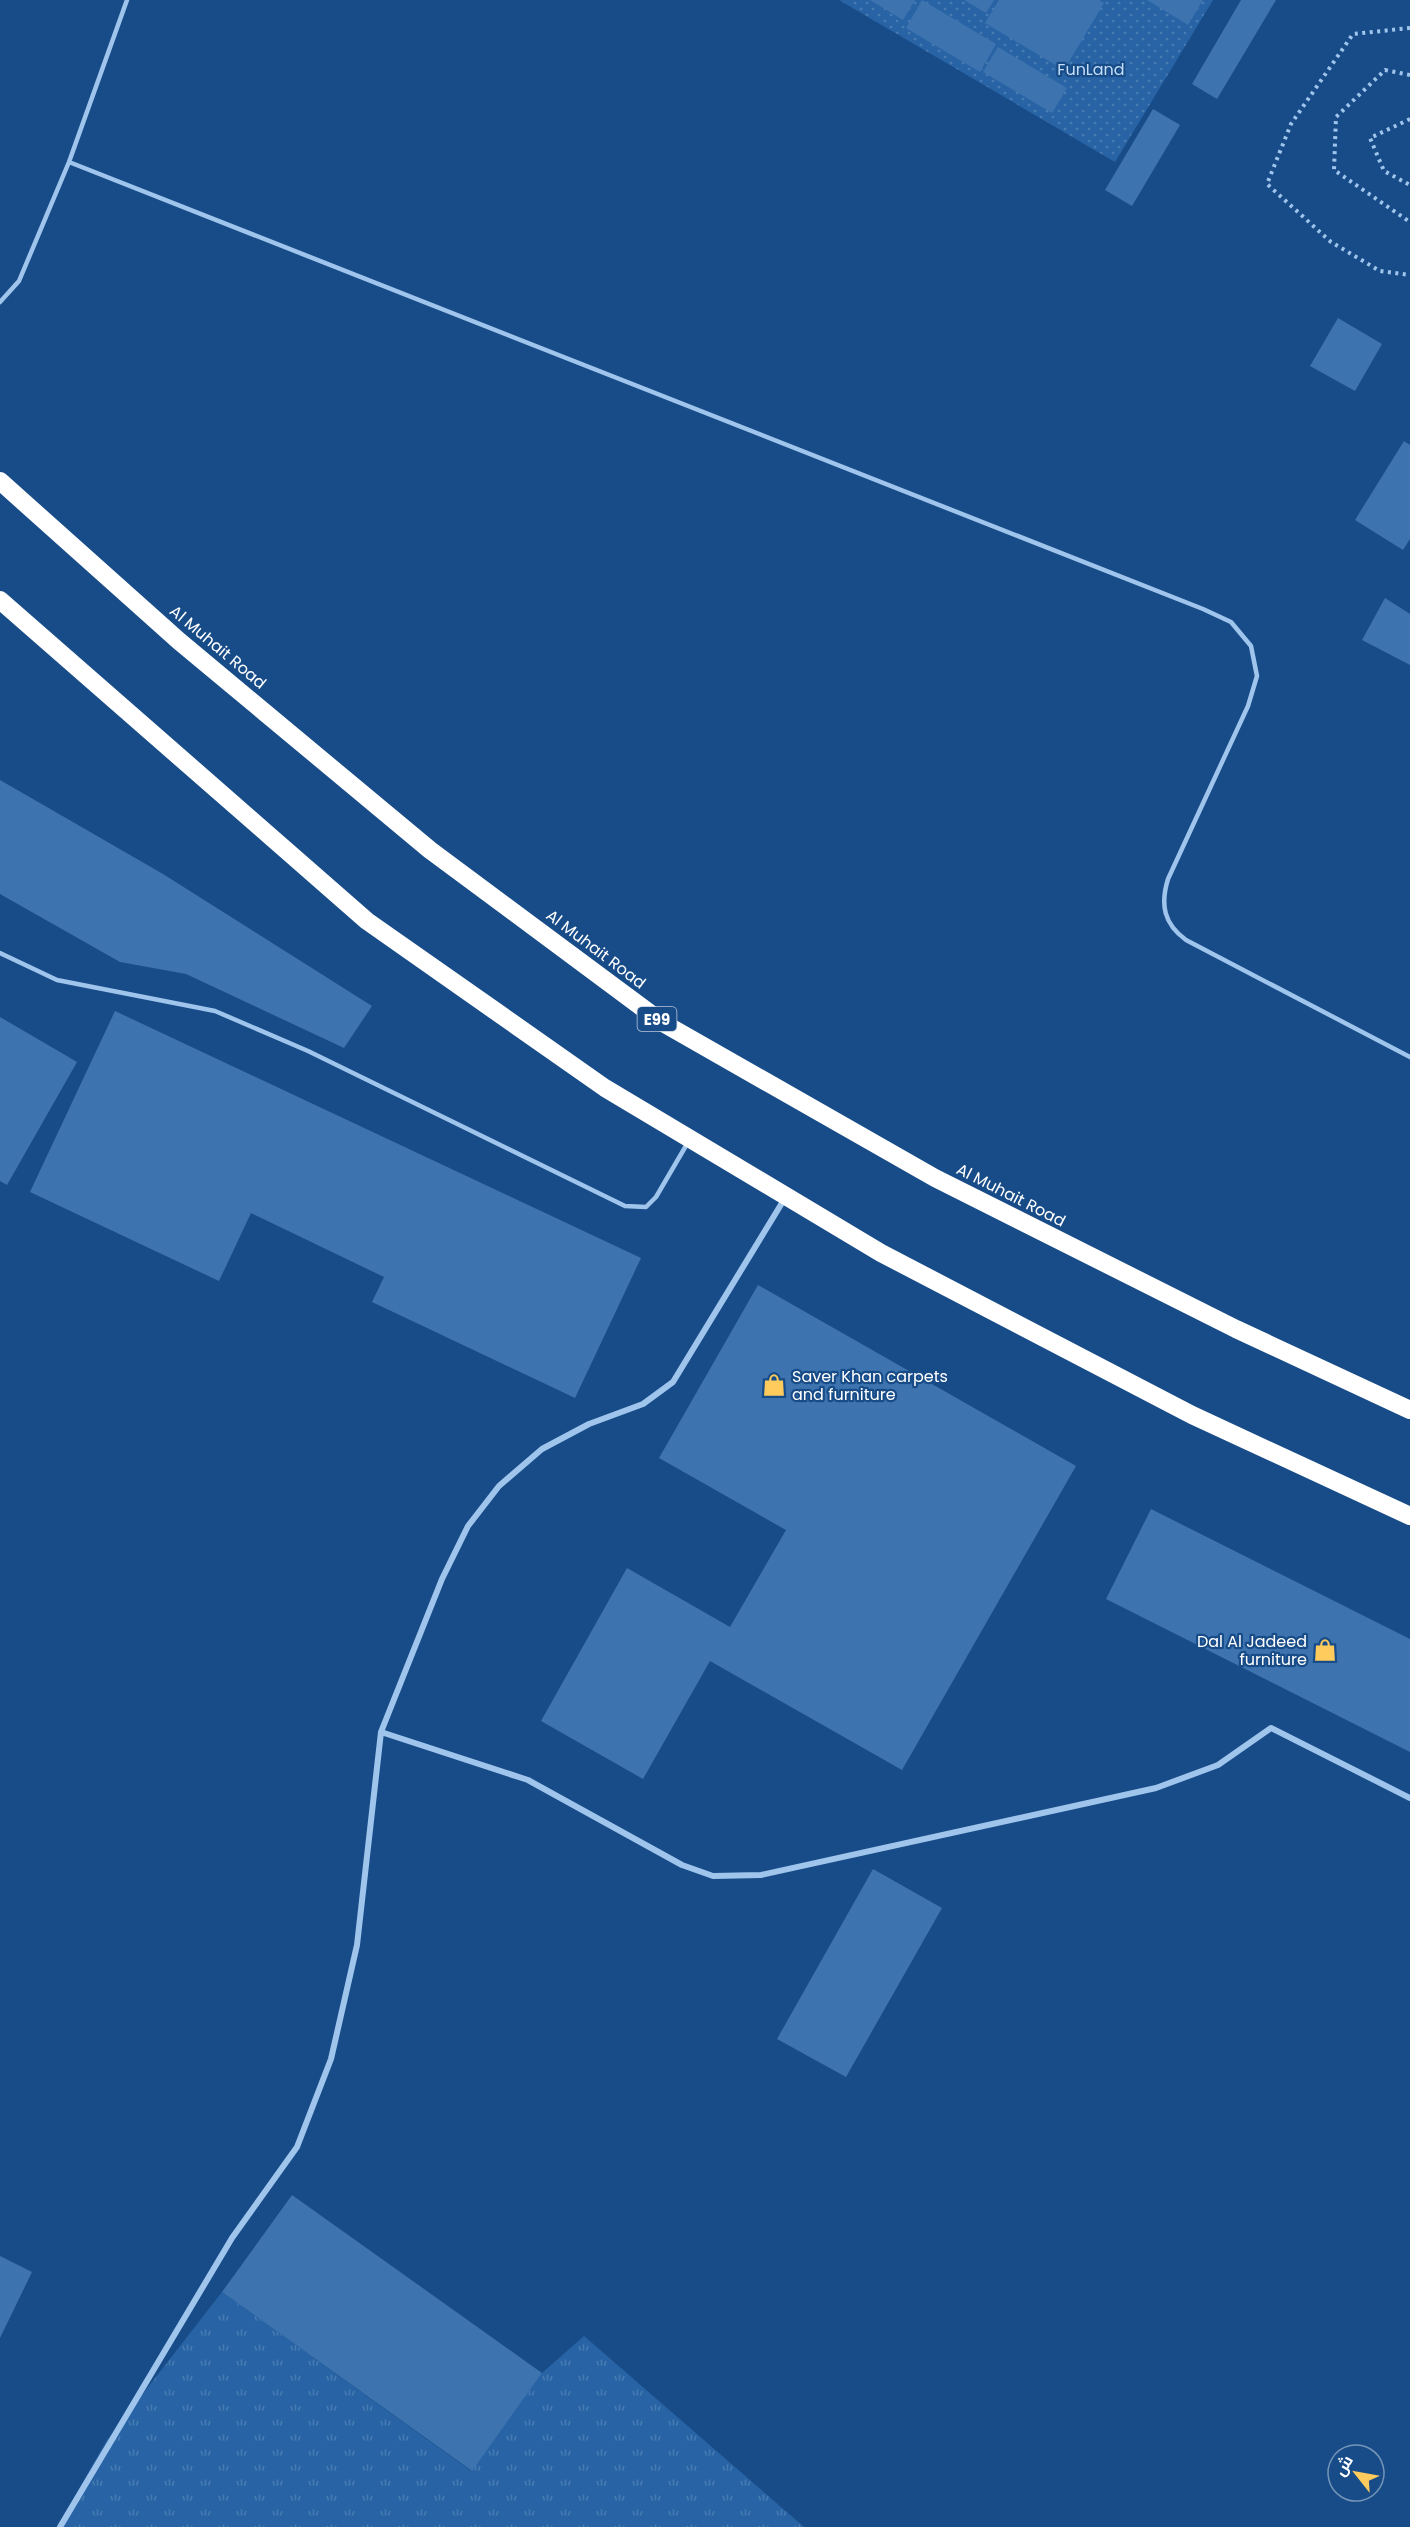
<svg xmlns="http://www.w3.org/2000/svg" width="1410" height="2527" viewBox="0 0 1410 2527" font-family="Poppins,Cairo,sans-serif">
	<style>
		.grass { fill: url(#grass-tufts) }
		.park { fill: url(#park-dots) }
		.building { fill: #3d74af }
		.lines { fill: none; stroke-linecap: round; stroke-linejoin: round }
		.path { stroke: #a0c5ed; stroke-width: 4; stroke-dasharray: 3 4.5; stroke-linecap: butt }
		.lane { stroke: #a0c5ed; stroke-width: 4.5 }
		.street { stroke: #a0c5ed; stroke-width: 6 }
		.highway { stroke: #fff; stroke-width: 18 }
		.labels { text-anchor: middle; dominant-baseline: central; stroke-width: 4.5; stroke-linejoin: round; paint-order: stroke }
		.shield { fill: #184c88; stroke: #bac9db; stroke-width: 1.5 }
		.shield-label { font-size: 15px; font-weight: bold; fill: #fff }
		.park-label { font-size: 16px; fill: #c5dffa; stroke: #184c88 }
		.street-label { font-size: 16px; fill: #fff; stroke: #184c88 }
		.poi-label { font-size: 16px; fill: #fff; stroke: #184c88; text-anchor: start }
	</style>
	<defs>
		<pattern id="grass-tufts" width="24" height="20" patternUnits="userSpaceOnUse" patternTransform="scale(1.5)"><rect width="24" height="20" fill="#2864a5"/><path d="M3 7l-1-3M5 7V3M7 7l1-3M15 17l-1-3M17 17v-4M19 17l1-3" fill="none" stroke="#487bb2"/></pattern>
		<pattern id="park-dots" width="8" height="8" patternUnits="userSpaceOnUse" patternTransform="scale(1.5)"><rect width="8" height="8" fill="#2864a5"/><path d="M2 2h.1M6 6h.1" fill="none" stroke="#487bb2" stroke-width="1.8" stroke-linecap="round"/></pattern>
	</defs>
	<rect width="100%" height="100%" fill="#184c88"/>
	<path class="grass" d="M222,2292L471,2471L542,2373L584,2336L804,2527H57L107,2440Z"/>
	<path class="park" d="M839,0H1213L1115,162Z"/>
	<path class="building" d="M870,0H915L903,20Z
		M922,0L996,44L980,72L906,28Z
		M964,0H994L986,13Z
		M999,0H1099L1104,3L1064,70L985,23Z
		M1147,0H1203L1188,25Z
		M1241,0H1276L1217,99L1192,84Z
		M998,47L1067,88L1052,113L983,72Z
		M1153,109L1180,125L1132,206L1105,190Z
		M1338,318L1382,344L1355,391L1310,366Z
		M1404,441L1410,445V539L1403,550L1355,520Z
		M1385,598L1410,614V665L1362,640Z
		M0,780L163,874L372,1006L344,1048L186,974L120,962L0,894Z
		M115,1011L641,1258L575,1398L372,1302L384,1277L251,1213L219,1281L30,1192Z
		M0,1017L77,1062L7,1185L0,1181Z
		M758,1285L1076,1466L902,1770L710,1661L643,1779L541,1721L627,1568L730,1627L786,1530L659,1458Z
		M1151,1509L1410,1639V1752L1106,1599Z
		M873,1869L942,1908L846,2077L777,2039Z
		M292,2195L542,2373L472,2471L222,2292Z
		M0,2256L32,2272L0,2338Z"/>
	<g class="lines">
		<path class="path" d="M1410,28L1353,34L1291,124L1267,184L1331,242L1380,271L1410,275
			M1410,75L1385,70L1336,117L1334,170L1410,222
			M1410,119L1370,138L1384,171L1410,185"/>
		<path class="lane" d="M69,162L1203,609L1231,622L1251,646L1257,676L1248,706L1168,879C1160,905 1164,924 1186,940L1410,1057
			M0,302L19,281L69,162L127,0
			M0,953L57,980L215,1011L308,1051L625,1206L646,1207L656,1197L687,1144"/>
		<path class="street" d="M381,1732L528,1780L682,1865L713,1876L761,1875L1156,1788L1218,1765L1271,1728L1410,1798
			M60,2527L232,2238L297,2147L331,2059L357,1945L381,1732L442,1579L468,1526L499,1486L542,1449L589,1424L643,1404L673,1382L785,1198"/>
		<path class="highway" d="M0,481L179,641L430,850L663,1023L935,1178L1236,1329L1410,1410
			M0,600L367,921L605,1088L881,1253L1192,1415L1410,1516"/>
	</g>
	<defs>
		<g id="shop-bare" transform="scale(1.8)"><path d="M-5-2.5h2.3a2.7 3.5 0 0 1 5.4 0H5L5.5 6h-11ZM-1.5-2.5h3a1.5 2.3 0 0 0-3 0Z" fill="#ffcb5c" stroke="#184c88" stroke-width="2.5" paint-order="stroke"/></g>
	</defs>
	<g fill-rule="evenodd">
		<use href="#shop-bare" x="774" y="1385"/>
		<use href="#shop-bare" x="1325" y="1650"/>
	</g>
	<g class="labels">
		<rect class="shield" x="637.5" y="1007" width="39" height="24" rx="4.5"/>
		<g class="shield-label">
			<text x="657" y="1019">E99</text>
		</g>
		<g class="park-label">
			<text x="1091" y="69">FunLand</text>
		</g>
		<g class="street-label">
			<text transform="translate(218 647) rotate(40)">Al Muhait Road</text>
			<text transform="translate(596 949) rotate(37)">Al Muhait Road</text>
			<text transform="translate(1011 1195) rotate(27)">Al Muhait Road</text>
		</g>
		<g class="poi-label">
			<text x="792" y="1376">Saver Khan carpets<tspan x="792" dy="18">and furniture</tspan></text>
			<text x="1307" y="1641" text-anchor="end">Dal Al Jadeed<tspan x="1307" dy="18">furniture</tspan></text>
		</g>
	</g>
	<g transform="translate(1356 2473) rotate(301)"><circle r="28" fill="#184c88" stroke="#7494b8" stroke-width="1.5"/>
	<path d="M0-4.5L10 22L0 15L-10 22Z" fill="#ffcb5c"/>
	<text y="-9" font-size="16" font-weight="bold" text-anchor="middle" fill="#ffffff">ش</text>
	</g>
</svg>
